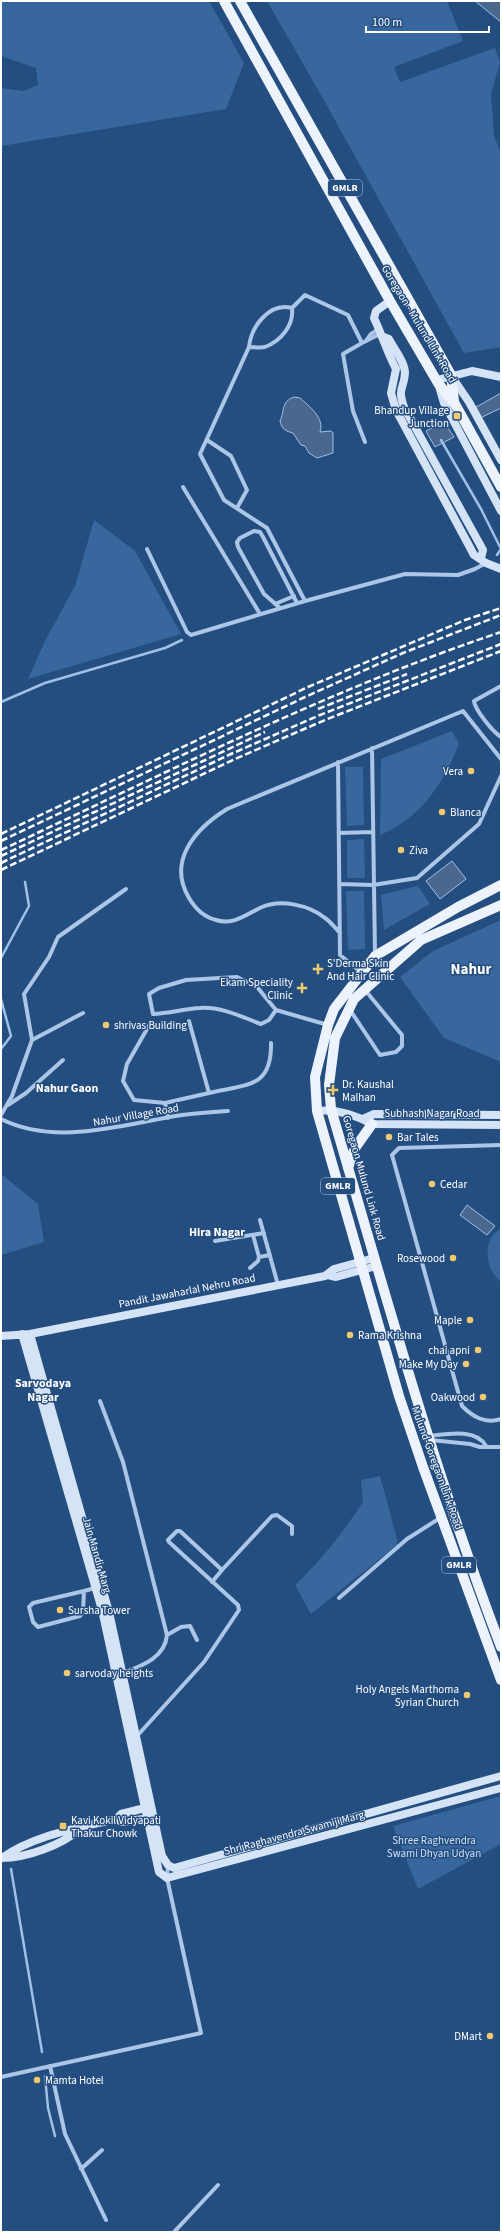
<svg xmlns="http://www.w3.org/2000/svg" width="502" height="2233" viewBox="0 0 502 2233" font-family="'Source Sans 3',sans-serif">
	<style>
		.green { fill: #38679e }
		.water { fill: #4a688d; stroke: #9fc1e7 }
		.lines { fill: none; stroke-linecap: round; stroke-linejoin: round }
		.stream { stroke: #9fc1e7; stroke-width: 2.5 }
		.street { stroke: #abc6e6; stroke-width: 4 }
		.secondary { stroke: #d4e3f6; stroke-width: 8 }
		.primary { stroke: #ecf3fd; stroke-width: 10 }
		.rail { stroke: #fff; stroke-width: 2.5; stroke-dasharray: 7 3; stroke-linecap: butt }
		.poi-dot { fill: #f1c96e; stroke: #244d80; stroke-width: 1.5 }
		.labels { text-anchor: middle; dominant-baseline: central; stroke-width: 3; stroke-linejoin: round; paint-order: stroke }
		.shield { fill: #244d80; stroke: #bdcad9; stroke-width: 1 }
		.shield-label { font-size: 10px; font-weight: bold; fill: #fff }
		.street-label { font-size: 11px; fill: #fff; stroke: #244d80 }
		.poi-label { font-size: 11px; fill: #fff; stroke: #244d80; text-anchor: start }
		.park-label { font-size: 11px; fill: #cee0f5; stroke: #244d80 }
		.neighbourhood-label { font-size: 12px; font-weight: bold; fill: #fff; stroke: #244d80 }
		.district-label { font-size: 15px; font-weight: bold; fill: #fff; stroke: #244d80 }
	</style>
	<rect width="100%" height="100%" fill="#244d80"/>
	<path class="green" d="M1,1H209L244,63L226,109L1,146V88L24,91L38,85L36,68L1,56Z
		M267,1H447L463,41L394,67L400,82L495,48L500,62L491,94L494,136L501,153V347L464,353L321,95Z
		M94,520L135,551L181,634L28,679L44,643L75,586Z
		M452,731L459,744C444,783 420,819 380,835L381,759Z
		M345,767H363L364,825L347,826Z
		M364,839L365,878H347V840Z
		M418,886L430,904L384,930L381,895Z
		M346,891H364L365,949L348,950Z
		M501,920V1062L444,1038L400,977L433,951Z
		M1,1174L38,1204L44,1242L1,1255Z
		M501,1229V1283C498,1279 493,1274 491,1270C485,1256 486,1235 501,1229Z
		M380,1476L397,1539V1545L311,1614L295,1585C322,1560 343,1532 363,1502L361,1480Z
		M501,1796V1844L418,1889L393,1826Z"/>
	<path class="water" d="M475,1H501V22Z
		M501,393V408L476,420L471,410Z
		M294,397L300,398C309,406 325,418 320,432L331,431L333,433V453L317,458L309,453L305,446L301,445L293,433C285,431 282,429 280,421C285,410 281,402 294,397Z
		M444,422L454,437L435,447L426,431Z
		M452,861L466,879L440,899L426,881Z
		M467,1205L495,1226L487,1235L460,1215Z"/>
	<g class="lines">
		<path class="stream" d="M441,440L481,509L501,549L497,555
			M1,702L45,683L165,648L182,640
			M1,958L29,906L25,882
			M1,999L11,1036L1,1049
			M11,1869L42,2052
			M45,2076L48,2108L55,2136"/>
		<path class="street" d="M292,308C269,302 251,327 249,347L200,454L224,500L267,528L305,601
			M366,341L371,334L379,329
			M362,343L343,354L353,411L365,442
			M249,347C254,347 261,348 265,347C281,341 294,325 292,308L305,295L348,315L362,343L382,333
			M207,440L231,456L247,490L237,508
			M183,487L260,614
			M147,549L187,632L191,635L305,601L405,574L458,575L475,569L486,563
			M275,604L294,596
			M280,608L264,594L238,547L237,542L240,538L254,531L260,532L263,537L297,603
			M501,686L474,701C475,710 493,732 501,737
			M372,748L375,955
			M338,762L340,955L362,973
			M339,833L372,832
			M339,884L373,885L417,878L479,824L501,776
			M340,933C335,928 331,922 325,918C309,905 281,899 262,907C247,914 233,926 216,920C204,917 196,910 189,898C167,861 195,829 227,809L463,711L501,759
			M276,1010L257,987L237,977L186,980L159,988L149,994L153,1014C170,1013 184,1009 200,1008C220,1006 242,1017 261,1024L269,1020L276,1010L328,1025
			M350,1010L380,1055L396,1052L402,1046V1035L365,990
			M151,1022L127,1064L123,1081L134,1100L165,1103L168,1118
			M32,1040L83,1013
			M209,1093C246,1084 272,1089 271,1043
			M165,1103L209,1093L189,1021
			M8,1105L26,1093L63,1060
			M1,1115L12,1096L32,1040L24,994L49,957L58,937L126,889
			M1,1119C57,1147 124,1124 182,1115C197,1113 212,1112 228,1111
			M501,1145L399,1148L392,1155L462,1406C473,1417 485,1424 501,1419
			M260,1220L278,1285
			M215,1241L264,1233
			M259,1257L270,1255
			M250,1268L258,1261L259,1257L253,1235
			M100,1401L123,1462L167,1635C165,1658 141,1666 123,1673
			M429,1436C447,1434 476,1428 486,1446
			M431,1440L470,1444L480,1447H501
			M222,1570L272,1516L277,1515L292,1526V1534
			M84,1591L83,1612L80,1616L38,1627L33,1622L29,1607L33,1603L84,1591L95,1588
			M339,1598L407,1539L440,1518
			M167,1635L181,1627L190,1626L197,1640
			M137,1736L204,1662L239,1610L238,1605L169,1542L168,1540L177,1531H180L222,1570L212,1582
			M50,2066L65,2134L106,2220
			M1,2077L201,2033L167,1878L168,1865
			M81,2169L102,2150
			M174,2232L218,2185"/>
		<path class="secondary" d="M390,301L376,311L374,318C382,335 387,352 396,369L391,393L396,410L474,555L486,563L501,569
			M384,337L389,339C394,349 405,362 405,373C404,390 397,387 404,407L483,550L481,558
			M452,377L469,402L501,460
			M437,380L472,371L501,377
			M439,386L444,403L501,511
			M317,1111C336,1109 355,1115 372,1124L501,1125
			M363,1119L374,1114L501,1115
			M328,1275L336,1277L376,1266
			M22,1334L102,1610L159,1872L167,1878L501,1788
			M30,1334L109,1612L162,1856L168,1865L174,1868L501,1776
			M1,1336L30,1334L325,1276L334,1269L374,1258
			M116,1819L122,1822L150,1818
			M2,1858C34,1835 79,1828 116,1819L121,1814L149,1807
			M2,1858C26,1858 62,1845 80,1829"/>
		<path class="primary" d="M224,1L390,301L438,383L455,404L501,487
			M240,1L451,375L454,401
			M501,885L458,907L375,956L334,1009L328,1025L315,1077L317,1111L399,1396L423,1467L501,1680
			M501,905L421,940L354,999L335,1038L329,1085L331,1109C384,1290 434,1471 501,1647
			M348,1168L355,1148L372,1124"/>
		<path class="rail" d="M318,709L407,674
			M1,834L308,687L465,620L501,608
			M1,841L305,697L403,653L501,615
			M1,850C166,773 328,690 501,632
			M1,856L265,732
			M1,863L231,754L320,715L501,644
			M1,870L235,759L325,720L501,651"/>
	</g>
	<g class="poi-dot">
		<rect x="453" y="412" width="8" height="8" rx="2"/>
		<circle cx="471" cy="771" r="4"/>
		<circle cx="442" cy="812" r="4"/>
		<circle cx="401" cy="850" r="4"/>
		<path d="M316 963h4v4h4v4h-4v4h-4v-4h-4v-4h4z"/>
		<path d="M300 982h4v4h4v4h-4v4h-4v-4h-4v-4h4z"/>
		<circle cx="106" cy="1025" r="4"/>
		<path d="M331 1084h4v4h4v4h-4v4h-4v-4h-4v-4h4z"/>
		<circle cx="389" cy="1137" r="4"/>
		<circle cx="432" cy="1184" r="4"/>
		<circle cx="453" cy="1258" r="4"/>
		<circle cx="470" cy="1320" r="4"/>
		<circle cx="350" cy="1335" r="4"/>
		<circle cx="478" cy="1350" r="4"/>
		<circle cx="466" cy="1364" r="4"/>
		<circle cx="483" cy="1397" r="4"/>
		<circle cx="60" cy="1610" r="4"/>
		<circle cx="67" cy="1673" r="4"/>
		<circle cx="467" cy="1695" r="4"/>
		<rect x="59" y="1822" width="8" height="8" rx="2"/>
		<circle cx="490" cy="2036" r="4"/>
		<circle cx="37" cy="2080" r="4"/>
	</g>
	<g class="labels">
		<g class="shield">
			<rect x="328" y="180" width="34" height="16" rx="3"/>
			<rect x="321" y="1178" width="34" height="16" rx="3"/>
			<rect x="442" y="1557" width="34" height="16" rx="3"/>
		</g>
		<g class="shield-label">
			<text x="345" y="188">GMLR</text>
			<text x="338" y="1186">GMLR</text>
			<text x="459" y="1565">GMLR</text>
		</g>
		<g class="street-label">
			<text transform="translate(419 324) rotate(59)">Goregaon - Mulund Link Road</text>
			<text x="432" y="1113">Subhash Nagar Road</text>
			<text transform="translate(136 1115) rotate(-10)">Nahur Village Road</text>
			<text transform="translate(364 1178) rotate(74)">Goregaon Mulund Link Road</text>
			<text transform="translate(187 1291) rotate(-11)">Pandit Jawaharlal Nehru Road</text>
			<text transform="translate(437 1468) rotate(70)">Mulund-Goregaon Link Road</text>
			<text transform="translate(97 1555) rotate(74)">Jain Mandir Marg</text>
			<text transform="translate(294 1833) rotate(-15)">Shri Raghavendra Swamiji Marg</text>
		</g>
		<g class="poi-label">
			<text x="449" y="410" text-anchor="end">Bhandup Village<tspan x="449" dy="13">Junction</tspan></text>
			<text x="463" y="771" text-anchor="end">Vera</text>
			<text x="450" y="812">Blanca</text>
			<text x="409" y="850">Ziva</text>
			<text x="327" y="963">S'Derma Skin<tspan x="327" dy="13">And Hair Clinic</tspan></text>
			<text x="293" y="982" text-anchor="end">Ekam Speciality<tspan x="293" dy="13">Clinic</tspan></text>
			<text x="114" y="1025">shrivas Building</text>
			<text x="342" y="1084">Dr. Kaushal<tspan x="342" dy="13">Malhan</tspan></text>
			<text x="397" y="1137">Bar Tales</text>
			<text x="440" y="1184">Cedar</text>
			<text x="445" y="1258" text-anchor="end">Rosewood</text>
			<text x="462" y="1320" text-anchor="end">Maple</text>
			<text x="358" y="1335">Rama Krishna</text>
			<text x="470" y="1350" text-anchor="end">chai apni</text>
			<text x="458" y="1364" text-anchor="end">Make My Day</text>
			<text x="475" y="1397" text-anchor="end">Oakwood</text>
			<text x="68" y="1610">Sursha Tower</text>
			<text x="75" y="1673">sarvoday heights</text>
			<text x="459" y="1689" text-anchor="end">Holy Angels Marthoma<tspan x="459" dy="13">Syrian Church</tspan></text>
			<text x="71" y="1820">Kavi Kokil Vidyapati<tspan x="71" dy="13">Thakur Chowk</tspan></text>
			<text x="482" y="2036" text-anchor="end">DMart</text>
			<text x="45" y="2080">Mamta Hotel</text>
		</g>
		<g class="park-label">
			<text x="434" y="1840">Shree Raghvendra<tspan x="434" dy="13">Swami Dhyan Udyan</tspan></text>
		</g>
		<g class="neighbourhood-label">
			<text x="67" y="1088">Nahur Gaon</text>
			<text x="217" y="1232">Hira Nagar</text>
			<text x="43" y="1383">Sarvodaya<tspan x="43" dy="14">Nagar</tspan></text>
		</g>
		<g class="district-label">
			<text x="471" y="969">Nahur</text>
		</g>
	</g>
	<rect width="502" height="2233" fill="none" stroke="#ffffff" stroke-width="4"/>
	<path d="M366 26v6h123v-6" fill="none" stroke="#ffffff" stroke-width="2"/>
	<text x="372" y="26" font-size="12" fill="#ffffff" stroke="#244d80" stroke-width="3" paint-order="stroke">100 m</text>
</svg>
